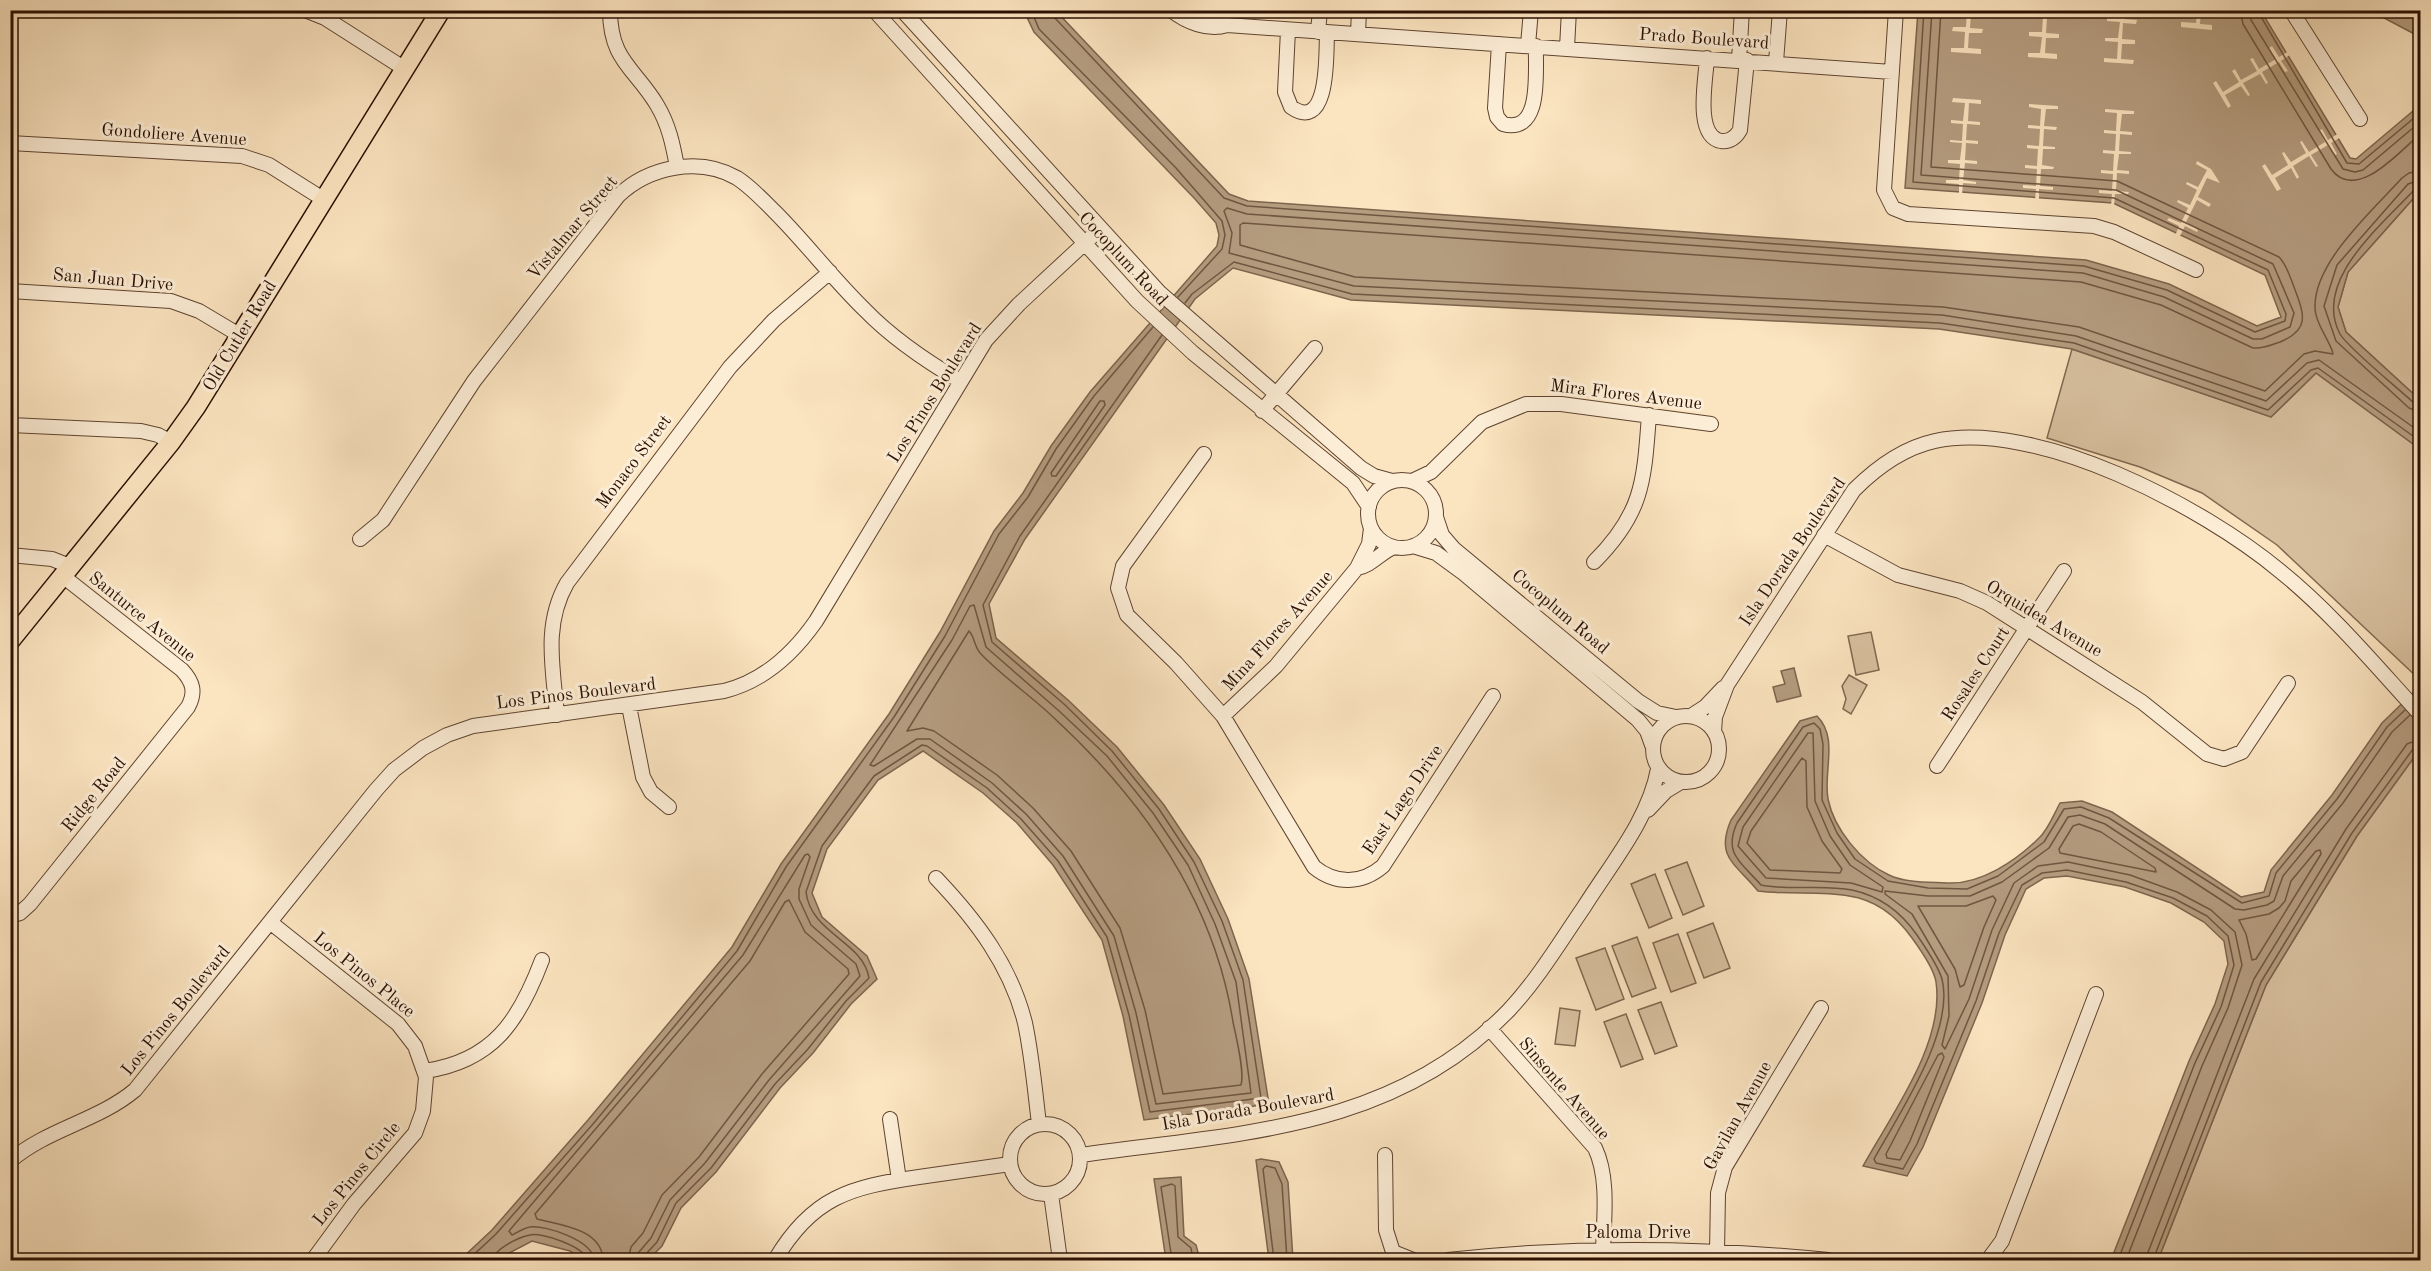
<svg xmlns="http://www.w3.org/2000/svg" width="2431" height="1271" viewBox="0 0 2431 1271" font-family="'Old Standard TT',serif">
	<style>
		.green { fill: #d8c09f; stroke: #826850; stroke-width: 1.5 }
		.water { fill: #b49c7f; stroke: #7d644c; stroke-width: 1.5 }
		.pier { fill: #fbe4c0 }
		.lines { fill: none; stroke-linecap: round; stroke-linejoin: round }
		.shore { stroke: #705640; stroke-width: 1.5 }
		.minor-casing { stroke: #5f4430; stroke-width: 16 }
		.major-casing { stroke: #2b0f00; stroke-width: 21 }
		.minor { stroke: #fcedd6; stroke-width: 14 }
		.major { stroke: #fbe4c0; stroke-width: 18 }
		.labels { text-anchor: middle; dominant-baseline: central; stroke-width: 6; stroke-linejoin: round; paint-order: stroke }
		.street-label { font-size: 18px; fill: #2b0f00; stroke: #fcedd6 }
	</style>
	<rect width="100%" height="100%" fill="#fbe4c0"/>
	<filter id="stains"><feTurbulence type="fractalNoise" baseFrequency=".00333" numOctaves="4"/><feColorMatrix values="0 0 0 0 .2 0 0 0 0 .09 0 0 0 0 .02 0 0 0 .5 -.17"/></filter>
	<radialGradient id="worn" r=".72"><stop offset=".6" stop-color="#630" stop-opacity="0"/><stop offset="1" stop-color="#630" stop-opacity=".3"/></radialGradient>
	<path class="green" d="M2420,191V400L2346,332L2338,307L2348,272Z
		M2072,349L2271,417L2316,373L2420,449V680L2277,545L2202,493L2140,467L2047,438Z
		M1871,632L1879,670L1856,675L1848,636Z
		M1849,675L1867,685L1851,714L1843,709L1846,699L1842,686Z
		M2420,749V1260H2158L2266,985L2357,836Z
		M1687,862L1704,906L1683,915L1665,870Z
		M1655,874L1672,918L1649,928L1631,884Z
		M1713,923L1730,968L1704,978L1687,933Z
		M1678,934L1696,983L1671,992L1653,943Z
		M1637,937L1656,988L1632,997L1612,946Z
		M1605,948L1624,999L1596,1010L1576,958Z
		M1661,1002L1677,1046L1655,1054L1638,1010Z
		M1560,1008L1580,1011L1575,1046L1555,1044Z
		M1626,1014L1643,1059L1621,1067L1604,1022Z"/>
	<path class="water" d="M1024,11H1056L1229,194L1248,201L2086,260L2169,284L2257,326L2281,317L2265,275L2113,203L1905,188L1918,11H2261L2350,158L2356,159L2420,105V191L2348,272L2338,307L2346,332L2420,400V449L2316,373L2271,417L2072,349L1939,329L1351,300L1233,268L1195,299L1025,539L989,604L996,638L1068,700L1117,747L1164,805L1200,859L1228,919L1249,979L1269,1104L1144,1120L1123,1016L1102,940L1053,865L1017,823L983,793L923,751L878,780L827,849L812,893L822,917L867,956L877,979L851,1004L813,1053L780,1088L716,1172L681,1208L662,1246L648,1260H584L570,1251L532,1241L496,1260H460L492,1230L588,1120L732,947L781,864L889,714L940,632L994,531L1023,493L1051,446L1090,392L1217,246L1219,235L1216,223L1195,199L1034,32Z
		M2371,11H2420V37Z
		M1794,668L1801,696L1777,702L1773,687L1785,684L1781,671Z
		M2420,686V749L2357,836L2266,985L2158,1260H2111L2189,1061L2215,1004L2228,964L2224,941L2204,922L2171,903L2125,887L2067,876L2044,878L2026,889L2005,935L1982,1003L1923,1147L1907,1176L1863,1166C1891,1115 1945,1043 1936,982C1934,968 1920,949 1912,938C1897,917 1876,900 1849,896C1819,891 1788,895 1758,891C1735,863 1715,857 1731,820L1800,721L1817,716C1839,738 1823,771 1828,799C1834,829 1861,862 1889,875C1905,883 1930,882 1947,883C1980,885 2016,861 2039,838C2048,830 2054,814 2060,803L2082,801L2112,812L2241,897L2264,892L2271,870L2332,795L2382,723Z
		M1261,1159L1279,1162L1288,1182L1293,1260H1269L1256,1160Z
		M1181,1177L1184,1236L1196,1245L1200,1260H1166L1154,1179Z"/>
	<path class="pier" d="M1959,11H1984V13H1971L1970,28L1983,29L1982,33H1969L1968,48L1981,49V54L1951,52V48H1964L1965,32L1952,31L1953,27H1966L1967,11Z
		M2044,11L2061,14L2060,18H2047L2046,33L2059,34V38H2046L2045,53L2057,54V59L2028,57V53H2040L2042,37L2029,36V32H2042L2043,16L2031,15V12L2043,13Z
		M2120,11H2124V19L2137,20L2136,24L2123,23L2122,39L2135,40V44H2122L2121,59L2134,60L2133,64L2104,62V58L2117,59L2118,42L2105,41V38H2118L2120,22L2107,21V18H2120Z
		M2197,11H2201L2200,24L2212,25V30L2181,27V22L2196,23Z
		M2272,46L2279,57L2289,51L2291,54L2281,61L2288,71L2285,72L2279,62L2262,72L2268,83L2266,84L2260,74L2243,83L2250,95L2248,96L2241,86L2225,95L2231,106L2228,108L2213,83L2216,81L2223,92L2239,82L2232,71L2235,69L2241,80L2257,71L2250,59L2253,58L2259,69L2276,59L2269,48Z
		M1953,98L1981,100V104L1969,103L1968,121L1980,122V125L1967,124L1966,140L1978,141V144L1966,143L1965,160L1977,161V164L1965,163L1963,180L1976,182V184L1963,183L1962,195H1959V184L1946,183V180H1959L1960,164L1948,163V160H1960L1962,143L1950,142V140L1962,141L1963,124L1951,123V120L1963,121L1965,103L1952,102Z
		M2029,104L2058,106V109H2046L2044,126L2057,127L2056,130L2044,129L2043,146L2055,147V149H2043L2042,165L2054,167L2053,169H2041L2040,186L2053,187V190L2039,189V201H2035L2036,189L2023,188V185L2036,186L2037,169L2025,168V165L2037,166L2038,149L2027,148V145L2039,146L2040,129L2028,128V125L2040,126L2041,109L2029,107Z
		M2105,109L2134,111V114H2122L2120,131L2132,132V135L2120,134L2119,151L2131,152V154H2119L2117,170L2129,171V174L2117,173L2116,191L2129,192L2128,194H2115L2114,207L2111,206L2112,194L2099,193V190L2112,191L2113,174L2101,173V170L2113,171L2114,154L2103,153V150L2115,151L2116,134L2104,133V130L2116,131L2117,113L2105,112Z
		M2322,129L2328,140L2339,133L2341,137L2331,143L2337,154L2335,155L2328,145L2311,155L2318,166L2316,167L2309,156L2293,166L2299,177L2297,179L2291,168L2275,178L2281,189L2277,191L2262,166L2265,164L2272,175L2288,165L2282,153L2284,152L2291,162L2306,153L2300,142L2302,141L2309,152L2325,142L2319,131Z
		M2197,161L2211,169L2220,183L2207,178L2198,197L2211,204L2209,207L2197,200L2186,222L2198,230L2197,232L2185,226L2179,238L2175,236L2179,226L2167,220L2169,218L2181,223L2188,208L2177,202L2178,200L2190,205L2197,190L2186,184L2187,182L2198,187L2207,170L2196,164Z"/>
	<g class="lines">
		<path class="shore" d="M1031,10L1039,29L1176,168L1222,221L1225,235L1222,249L1178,297
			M1052,10L1054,17L1224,198L1247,206L2084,266L2167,290L2255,332L2285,321L2286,314L2268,270L2114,198L1913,182L1924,10
			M1932,10L1921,175L2116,190L2273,264L2294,313L2290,327L2262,339H2253L2164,297L2083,273L1247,214L1227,208L1224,211L1232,233L1229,253L1354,286L1942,315L2076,336L2266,401L2307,363L2319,360L2420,432
			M1941,10L1931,167L2117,181L2279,257C2287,265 2290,277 2294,287C2303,312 2312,329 2280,342C2271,345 2263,349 2253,348L2161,305L2081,282L1243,223L1240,225V245L1355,277L1943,307L2079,327L2265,391L2304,354L2315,351L2333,354C2332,344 2315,324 2315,307C2314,262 2373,210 2402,178L2409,173L2420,171
			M2240,10L2243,24L2331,169C2356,203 2399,152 2420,134
			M2249,10L2251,20L2343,169L2355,172L2363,170L2420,122
			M2257,10L2347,163L2359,164L2420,113
			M2420,180L2408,184L2337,265L2324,306L2336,341L2409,408L2420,412
			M2420,187L2414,190C2381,226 2312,281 2340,334C2348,348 2399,389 2414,403L2420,404
			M1185,303L1192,294L1234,262L1352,294L1940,323L2074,343L2268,410L2311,370L2318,368L2420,441
			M1100,401H1104L1105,405L1056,476H1052L1051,473Z
			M974,605L986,647L1058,710L1107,756L1153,813L1188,865L1215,924L1236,982L1251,1093L1156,1104L1136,1013L1114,936L1063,856L1026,814L992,783L930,739H917L874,766L870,765L952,640L970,606Z
			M969,631C975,637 974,647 981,654C1003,677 1030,695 1053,717C1142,799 1214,901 1233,1022C1236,1037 1245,1072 1241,1085L1163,1094L1145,1010L1120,928L1071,851L1033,808L997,775L934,731L923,728L907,731Z
			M1808,733H1813L1815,801L1830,836L1850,865L1883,887L1882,892L1851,883L1766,878L1738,846L1743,827Z
			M1802,758L1806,761L1807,807L1822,841L1842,869L1840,873L1770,870L1747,843L1751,831Z
			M2079,824L2101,832L2155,868L2156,872L2060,853L2059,849L2073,826Z
			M2320,850L2321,854L2256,959L2252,960L2246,934L2239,920L2269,914L2279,908L2285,901L2291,881L2316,851Z
			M1993,896L1996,900L1984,927L1964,985L1960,987L1955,969L1918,906H1966Z
			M1942,1053L1944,1057L1910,1141L1900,1160L1887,1158L1886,1154L1938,1055Z
			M468,1260L496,1234L593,1124L737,951L786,867L894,717L945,636L999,534L1028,497L1056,449L1094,396L1153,327
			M493,1260C494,1249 519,1237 530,1235C542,1232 585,1247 587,1260
			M594,1260C593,1241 547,1225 530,1227C524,1228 518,1232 512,1235L509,1231L743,955L805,855L808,854L810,857L799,889V899L811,925L856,964L860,976L769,1080L705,1163L670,1200L651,1238L639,1252L637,1260
			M603,1260C602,1229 561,1225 537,1219L535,1214L750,961L785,902L789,900L805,932L848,969L849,974L762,1074L699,1157L662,1195L643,1233L631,1247L628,1260
			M644,1260L645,1255L657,1242L676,1203L711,1168L775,1084L808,1049L846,1001L869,978C863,941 811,934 806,892L822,846L874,776L922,745L927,746L987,788L1021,819L1058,861L1107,937L1129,1015L1150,1112L1261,1098L1243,980L1222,921L1194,862L1159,809L1112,751L1064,704L992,642L983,605L1020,536L1162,335
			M1172,1260L1161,1187L1172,1184L1175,1186L1178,1237L1191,1248L1193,1260
			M1274,1260L1263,1169L1266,1166L1275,1168L1282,1184L1287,1260
			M2118,1260L2195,1063L2221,1007L2234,965L2228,936L2207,916L2173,898L2126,882L2067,870L2042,873L2022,885L1999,933L1976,1001L1917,1144L1903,1169L1876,1163L1874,1159C1899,1114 1955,1031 1942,979C1938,965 1925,947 1917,935C1901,912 1880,896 1852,890C1822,884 1791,891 1761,885C1741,862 1723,854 1737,823L1803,727L1814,723L1820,729L1823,744L1822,800L1837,833L1855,859L1888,881L1928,888L1967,889L1998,876L2044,842L2064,809L2081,807L2109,818L2242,903L2269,896L2276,873L2337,799L2387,727L2405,710
			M2126,1260L2202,1066L2228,1008L2242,965L2235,932L2211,910L2177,892L2130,875L2068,862L2038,866L2014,883L1992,930L1969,999L1945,1049L1942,1045L1949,1016L1948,976L1912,914L1885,894V891L1928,896H1970L2002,882L2049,848L2068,817L2080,815L2105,824L2235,909L2244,910L2267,905L2274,901L2283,876L2343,803L2392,732L2410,715
			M2145,1260L2254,979L2346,829L2407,744L2420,739
			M2153,1260L2261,982L2352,833L2413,749L2420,746"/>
		<g class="minor-casing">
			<path id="minor" d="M305,10L325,18L405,69
				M610,10C610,61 635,68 657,105C669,125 673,145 677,167
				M874,10L1137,301L1193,353L1353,483L1369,507
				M902,10L1159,292L1361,468L1374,476L1392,481
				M1171,10C1186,22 1208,31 1227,25L1892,72
				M1197,10L1222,20L1227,25
				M1896,10L1884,190L1893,208L1908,214L2094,226L2114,232L2196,270
				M2291,10L2360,119
				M1288,30L1285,92L1291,107C1330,134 1326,52 1327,32
				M1318,32L1320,10
				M1358,34L1359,10
				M1499,44L1495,108L1497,117L1503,124C1543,135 1535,71 1536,46
				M1528,45L1531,10
				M1567,48L1569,10
				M1707,58C1706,78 1694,136 1721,141C1730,142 1736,137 1740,130L1747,60
				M1739,60L1742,10
				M1776,62L1780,10
				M10,143L242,156L269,165L323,199
				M10,291L171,301L199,311L241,336
				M1262,411L1315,348
				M10,425L141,431L158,435L171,442
				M1204,454L1123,566L1118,588L1127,615L1176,663L1223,716L1314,867C1336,885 1362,884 1383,866L1493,696
				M1368 514a34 34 0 1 1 68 0a34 34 0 1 1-68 0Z
				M1412,481L1431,472L1482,422L1526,404H1561L1711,424
				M1436,517L1442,535L1454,549L1638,701L1657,713L1676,717
				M1824,535L1898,575L1960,591L1987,603L2142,702L2207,754L2224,759L2242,752L2288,683
				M360,539L383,520L474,381L618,196C648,167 699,156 737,178C751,187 763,200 775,212C806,243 833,279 865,310C893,339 926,361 960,381
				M1413,546L1436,553L1462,572L1638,720L1647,731L1652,745
				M10,555L52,559L72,567
				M1594,562C1643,513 1644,482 1649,415
				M1357,568C1371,566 1381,552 1394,547
				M629,706L643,777L651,792L669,807
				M557,715C553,668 543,625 567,583L730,367L774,320L830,272
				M1653 749a33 33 0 1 1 66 0a33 33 0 1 1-66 0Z
				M1223,716L1276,666L1357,568L1369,544L1371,528
				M1691,716L1705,707L1723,688
				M1714,732L1715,717L1727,685L1854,490C1877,467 1903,448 1935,441C2037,419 2203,507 2280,571C2332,613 2375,665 2420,714
				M1937,766L2064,571
				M1648,810L1666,791L1681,782
				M936,878C976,920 1011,966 1025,1023C1032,1056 1035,1091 1039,1124
				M10,916L20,913L30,904L188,707C196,692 193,682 182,670L64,577
				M270,922L398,1024L415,1046L426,1077L423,1111L415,1133L354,1204L313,1260
				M1489,1028L1595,1148C1609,1177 1604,1218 1603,1250
				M425,1071C493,1061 519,1021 542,960
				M890,1119L899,1180
				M1010 1159a35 35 0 1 1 70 0a35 35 0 1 1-70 0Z
				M1081,1155C1236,1133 1393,1131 1509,1010C1538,979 1560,942 1584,907C1611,864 1649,819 1658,769
				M1385,1155L1386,1230L1393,1252L1413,1260
				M10,1161C47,1129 98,1121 135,1090L376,790L394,770L423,748L447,735L473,726L724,691C764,681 793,654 816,621L986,340L1019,304L1100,229
				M1051,1194L1060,1260
				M1717,1252L1718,1193L1725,1167L1821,1008
				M775,1260C812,1197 850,1187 919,1177C949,1173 980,1168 1010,1164
				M1448,1260C1574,1246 1701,1247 1828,1260
				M1988,1260L2002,1241L2096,994"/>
		</g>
		<g class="major-casing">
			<path id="major" d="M10,641L171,442L196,407L441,10"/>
		</g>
		<use href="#minor" class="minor"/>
		<use href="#major" class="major"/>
	</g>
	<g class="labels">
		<g class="street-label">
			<text transform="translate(1704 39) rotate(4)">Prado Boulevard</text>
			<text transform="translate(174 135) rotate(4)">Gondoliere Avenue</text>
			<text transform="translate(573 228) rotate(-50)">Vistalmar Street</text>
			<text transform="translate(1123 259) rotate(47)">Cocoplum Road</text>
			<text transform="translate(113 280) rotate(5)">San Juan Drive</text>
			<text transform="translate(240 336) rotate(-59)">Old Cutler Road</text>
			<text transform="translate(935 393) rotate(-58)">Los Pinos Boulevard</text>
			<text transform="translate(1626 395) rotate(7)">Mira Flores Avenue</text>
			<text transform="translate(634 462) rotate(-53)">Monaco Street</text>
			<text transform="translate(1793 552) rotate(-56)">Isla Dorada Boulevard</text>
			<text transform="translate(1560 612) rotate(40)">Cocoplum Road</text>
			<text transform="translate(142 617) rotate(39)">Santurce Avenue</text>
			<text transform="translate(2044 619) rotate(31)">Orquidea Avenue</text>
			<text transform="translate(1278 631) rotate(-48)">Mina Flores Avenue</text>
			<text transform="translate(1976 674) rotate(-57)">Rosales Court</text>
			<text transform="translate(576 694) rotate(-7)">Los Pinos Boulevard</text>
			<text transform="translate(94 795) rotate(-51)">Ridge Road</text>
			<text transform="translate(1403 800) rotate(-56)">East Lago Drive</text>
			<text transform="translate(364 975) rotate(39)">Los Pinos Place</text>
			<text transform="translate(176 1011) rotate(-51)">Los Pinos Boulevard</text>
			<text transform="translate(1564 1089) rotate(49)">Sinsonte Avenue</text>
			<text transform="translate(1248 1110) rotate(-10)">Isla Dorada Boulevard</text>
			<text transform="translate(1738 1116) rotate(-61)">Gavilan Avenue</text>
			<text transform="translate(357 1174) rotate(-51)">Los Pinos Circle</text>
			<text x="1638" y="1233">Paloma Drive</text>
		</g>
	</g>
	<rect width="2431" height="1271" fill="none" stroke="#fbe4c0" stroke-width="36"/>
	<rect x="12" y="12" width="2407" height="1247" fill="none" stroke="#2b0f00" stroke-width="3"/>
	<rect x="18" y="18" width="2395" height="1235" fill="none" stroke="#2b0f00" stroke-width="1.5"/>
	<rect width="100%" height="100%" filter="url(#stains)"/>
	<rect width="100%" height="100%" fill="url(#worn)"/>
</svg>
